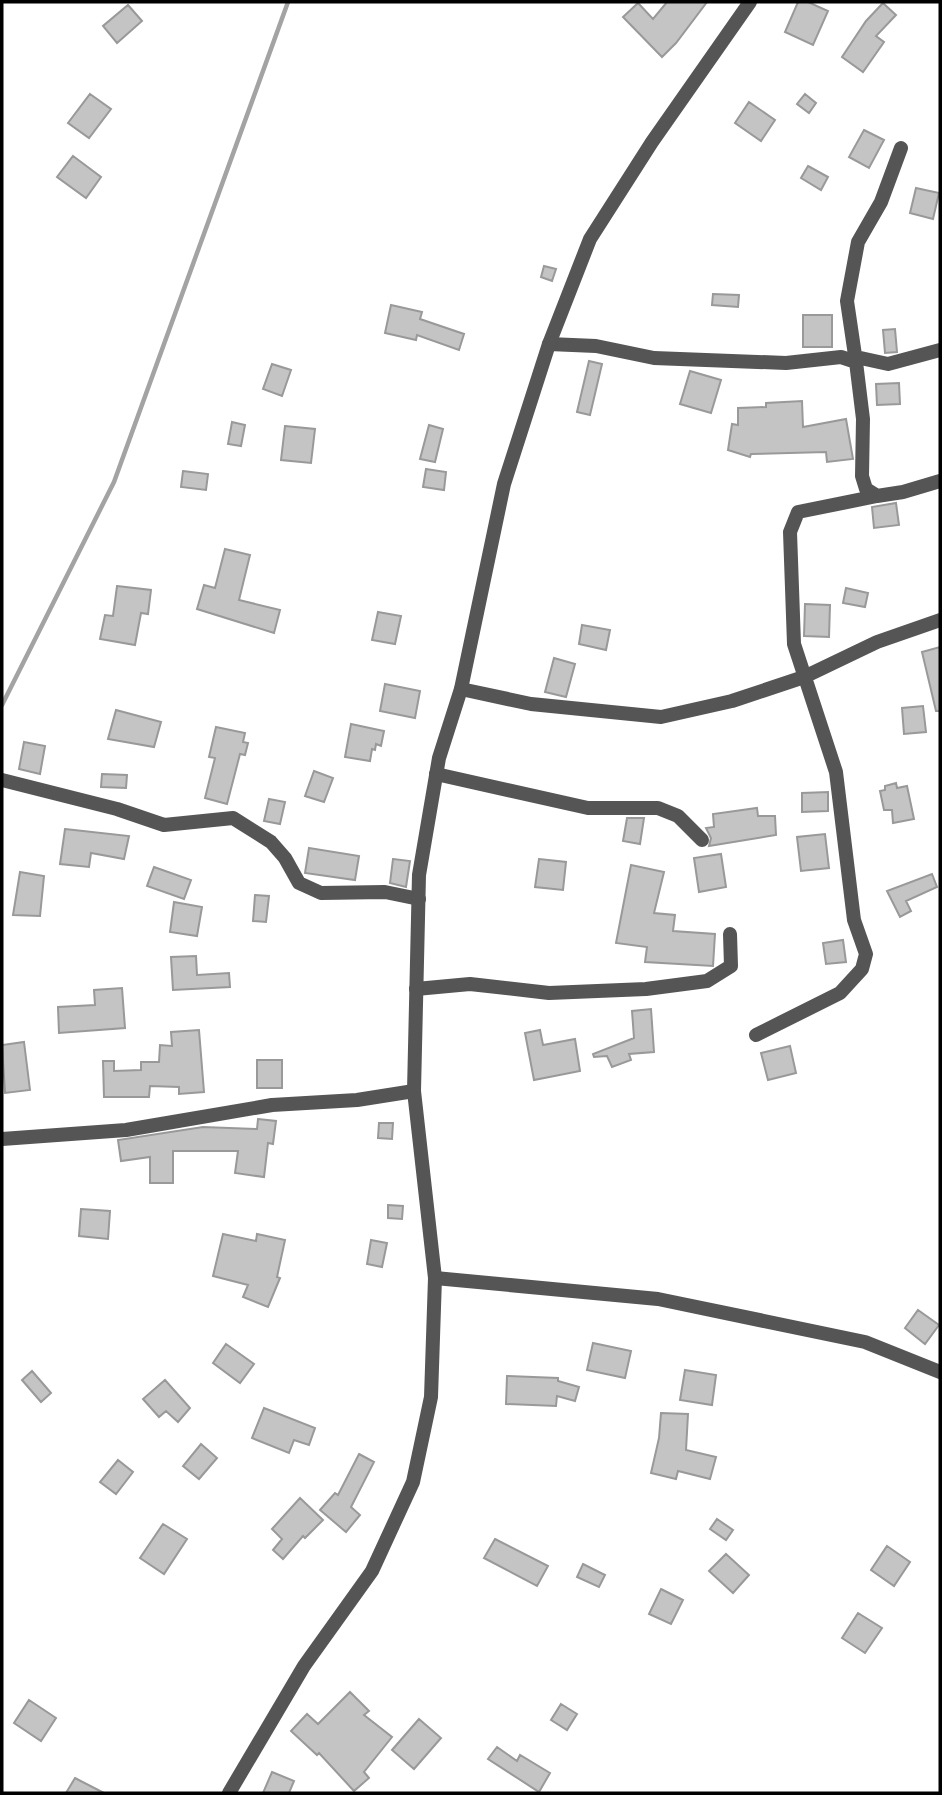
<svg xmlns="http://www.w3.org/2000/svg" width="942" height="1795" viewBox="0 0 942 1795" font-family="'Public Sans',sans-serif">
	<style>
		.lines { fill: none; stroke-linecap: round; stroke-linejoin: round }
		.stream { stroke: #a3a3a3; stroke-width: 4.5 }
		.building { fill: #c4c4c4; stroke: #999; stroke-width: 2 }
		.minor { stroke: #555; stroke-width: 14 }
		.tertiary { stroke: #555; stroke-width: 14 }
	</style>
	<rect width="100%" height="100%" fill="#fff"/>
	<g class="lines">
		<path class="stream" d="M2,705L114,482L288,2"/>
	</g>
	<path class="building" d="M667,2H707L676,43L662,57L623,17L638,3L653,19Z
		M798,2H808L828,11L813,45L785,32Z
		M883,3L896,15L876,36L884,42L863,72L842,57L866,21Z
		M128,5L142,21L117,43L103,26Z
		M90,94L111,109L89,138L68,123Z
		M805,94L816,103L809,113L797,104Z
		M749,102L775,120L761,141L735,123Z
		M864,130L884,140L869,168L849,157Z
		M73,156L101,177L86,198L57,177Z
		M808,166L828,177L821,190L801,178Z
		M916,188L939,193L933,219L910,213Z
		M544,266L556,269L552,281L541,277Z
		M713,294L739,295L738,307L712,305Z
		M391,305L422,312L420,319L464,334L459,350L417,335L416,340L385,333Z
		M803,315H832V347H803Z
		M895,329L897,352L885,353L883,330Z
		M589,361L602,364L590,415L577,412Z
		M272,364L291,370L282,396L263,389Z
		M690,371L721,380L711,413L680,404Z
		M899,383L900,404L877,405L876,384Z
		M802,401L803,427L846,419L853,459L827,462L826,452L751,454L750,457L728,450L732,424L738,425V408L766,407V403Z
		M232,422L245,425L241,446L228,444Z
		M429,425L443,429L435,462L420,459Z
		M285,426L315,429L311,463L281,460Z
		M426,469L446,472L444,490L423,487Z
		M183,471L208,474L206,490L181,487Z
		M896,503L899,525L874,528L872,507Z
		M225,549L250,555L239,600L280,610L274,633L197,609L204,585L215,588Z
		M117,586L151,590L148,614L141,613L135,645L100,639L105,615L113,616Z
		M846,588L868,593L865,607L843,603Z
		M805,604L830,605L829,637L804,636Z
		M378,612L401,616L395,644L372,640Z
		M582,625L610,630L606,650L579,644Z
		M940,647V711H936L922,652Z
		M554,658L575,664L566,697L545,692Z
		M385,684L420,691L415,718L380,711Z
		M923,706L926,732L904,734L902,708Z
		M116,710L161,722L154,747L108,739Z
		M351,724L384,731L381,746L376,744L375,750L372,749L370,761L345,757Z
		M216,727L245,733L243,742L248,743L245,755L240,754L227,804L205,798L215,758L209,757Z
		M24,742L45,746L40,774L19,769Z
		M314,771L333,778L324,802L305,796Z
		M102,774L127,775L126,788L101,787Z
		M896,783L897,788L907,786L914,819L893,823L892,810H884L880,791L885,790V786Z
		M828,792V811L802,812V793Z
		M269,799L285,802L280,824L264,821Z
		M757,808L758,816H775L776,835L709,846L711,838L706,828L714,827L713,814Z
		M627,818H644L640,844L623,841Z
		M65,829L129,836L124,859L91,853L89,867L60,864Z
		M825,834L829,868L801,871L797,837Z
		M309,848L359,856L355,880L305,873Z
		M721,854L726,887L699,892L694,858Z
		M393,859L410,861L406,887L390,883Z
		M539,859L566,862L563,890L535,887Z
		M631,865L664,872L654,913L675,915L673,931L715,934L713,966L645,962L647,947L616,943Z
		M154,867L191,880L184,899L147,886Z
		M20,872L44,876L40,916L13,915Z
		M932,874L937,887L906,901L911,911L900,917L887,891Z
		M255,895L269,896L266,922L253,921Z
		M174,902L202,907L197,936L170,932Z
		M843,940L846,962L826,964L823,943Z
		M196,956L197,975L229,973L230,987L173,990L171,957Z
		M122,988L125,1028L59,1033L58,1007L95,1005L94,990Z
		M651,1009L654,1052L629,1054L631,1060L612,1067L607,1056L594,1057L593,1054L634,1038L632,1011Z
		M199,1030L204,1092L179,1094V1087L150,1086L149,1097H104L103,1061H114V1071L141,1070V1062H159L160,1045L172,1046L171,1032Z
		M540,1030L543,1045L575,1039L580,1071L534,1080L525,1033Z
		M24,1042L30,1090L5,1093L2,1045Z
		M790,1046L796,1073L768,1080L761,1053Z
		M257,1060H282V1088H257Z
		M258,1119L276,1121L273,1144L268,1143L264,1177L235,1173L238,1151H173V1183H150V1157L121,1161L118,1140L203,1127L257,1129Z
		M379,1123H393L392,1139L378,1138Z
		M388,1205L403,1206L402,1219L388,1218Z
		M81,1209L110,1211L108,1239L79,1236Z
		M223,1234L256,1241L257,1234L285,1240L277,1277L280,1278L268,1307L243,1297L248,1285L213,1276Z
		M371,1240L387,1243L382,1267L367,1264Z
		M918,1310L939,1325L925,1344L905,1328Z
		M593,1343L631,1351L625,1378L587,1370Z
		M226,1344L254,1364L240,1383L213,1363Z
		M685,1370L716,1375L712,1405L680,1400Z
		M32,1371L51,1393L41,1402L22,1380Z
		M507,1376L558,1378V1381L579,1387L575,1401L557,1396L556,1406L506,1404Z
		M165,1380L190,1408L178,1422L166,1411L159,1417L143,1399Z
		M264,1408L315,1428L309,1445L294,1440L289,1453L252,1438Z
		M661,1413L688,1414L686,1450L716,1457L710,1479L678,1471L676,1479L651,1473L659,1438Z
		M201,1444L217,1458L199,1479L183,1466Z
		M359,1454L374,1462L351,1507L360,1515L346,1532L320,1510L335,1493L338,1495Z
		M118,1460L133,1472L116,1494L100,1482Z
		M300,1498L323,1520L305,1538L303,1536L283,1559L273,1550L282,1539L272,1529Z
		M717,1519L733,1530L726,1540L710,1529Z
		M163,1524L187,1539L164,1574L140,1558Z
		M495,1539L548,1566L537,1586L484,1558Z
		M887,1546L910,1562L894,1586L871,1570Z
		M726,1554L749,1575L733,1593L709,1571Z
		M583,1564L605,1575L599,1587L577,1577Z
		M661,1589L683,1600L671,1624L649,1614Z
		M858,1613L882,1628L865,1653L842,1638Z
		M350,1692L369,1711L364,1715L392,1737L364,1772L369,1778L354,1791L319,1753L317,1755L291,1731L307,1714L318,1724Z
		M29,1700L56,1718L41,1741L14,1723Z
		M561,1704L577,1714L567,1730L551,1720Z
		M419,1719L441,1738L414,1769L392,1750Z
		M497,1747L517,1761L520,1755L550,1773L539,1792L488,1759Z
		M272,1772L294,1781L289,1793H263Z
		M75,1778L104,1793H66Z"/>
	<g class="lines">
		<path class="minor" d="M549,344L596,346L654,358L786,363L841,357L856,362L863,419L862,476L866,489L877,496L903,492L940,481
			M856,357L888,364L940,350
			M856,362L847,301L858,242L881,202L901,148
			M461,689L531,704L661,717L732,701L804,677L877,642L940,620
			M436,774L588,808H658L678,816L702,840
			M2,780L117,809L164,825L233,818L271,842L285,858L299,883L321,893L385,892L419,899
			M416,989L470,984L549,993L646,989L707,981L731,966L730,934
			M756,1035L840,993L862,969L866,954L854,920L836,772L794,644L790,532L798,512L877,496
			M2,1139L126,1130L272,1105L357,1100L414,1091
			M435,1278L658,1299L865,1342L940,1372"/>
		<path class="tertiary" d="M229,1793L304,1666L372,1571L413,1482L431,1397L435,1278L414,1091L419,875L439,758L461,689L504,484L549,344L590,239L652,142L750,2"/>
	</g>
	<rect width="942" height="1795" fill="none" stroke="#000000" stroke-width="7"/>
</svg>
